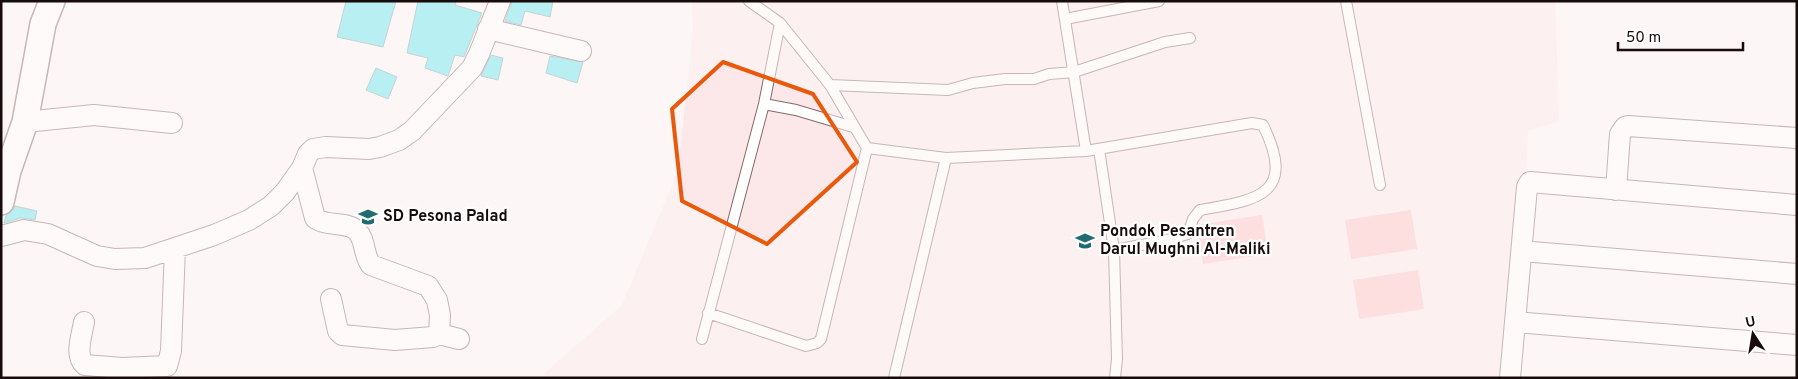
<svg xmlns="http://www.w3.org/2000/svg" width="1798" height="379" viewBox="0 0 1798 379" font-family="Overpass,sans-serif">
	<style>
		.built { fill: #fce8e8 }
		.green { fill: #fbc3c2 }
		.building { fill: #63e7ef; stroke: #82aaad }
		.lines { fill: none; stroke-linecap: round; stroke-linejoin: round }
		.service-casing { stroke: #896867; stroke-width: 12 }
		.minor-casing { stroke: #896867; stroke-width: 22 }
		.tertiary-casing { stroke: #896867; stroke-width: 28 }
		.service { stroke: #fff; stroke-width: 10 }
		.minor { stroke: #fff; stroke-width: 20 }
		.tertiary { stroke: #fff; stroke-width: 25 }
		.marked { fill: none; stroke: #e8590c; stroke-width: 4; stroke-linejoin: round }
		.labels { text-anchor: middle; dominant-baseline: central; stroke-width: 4.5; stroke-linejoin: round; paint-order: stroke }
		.poi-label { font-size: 16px; font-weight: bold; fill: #170b0b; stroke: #fff; text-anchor: start }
	</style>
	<rect width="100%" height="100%" fill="#fdf5f5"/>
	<path class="built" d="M692,1H1555L1559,121L1528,131L1526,177L1507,378H552L544,374L622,305L678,171L693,30Z"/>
	<path class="green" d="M1411,210L1417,249L1351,259L1345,220Z
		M1262,215L1268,254L1203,264L1197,225Z
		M1418,270L1424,309L1359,319L1353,280Z"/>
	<path class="building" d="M346,1H396L383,47L337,37Z
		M418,1H456L455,5L482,13L464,57L455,55L448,76L425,68L428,58L407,53Z
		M512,1H553L550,17L525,11L521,25L505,21Z
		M491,55L503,58L498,80L481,76Z
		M550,56L583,62L577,83L546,73Z
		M376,68L397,77L388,99L366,90Z
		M15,206L37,211L35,220L21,218L4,223L6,216L11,212Z"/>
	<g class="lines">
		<g class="service-casing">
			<path id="service" d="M749,1L780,23L830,85L867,148L946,158L1086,151L1252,123L1263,125C1297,195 1258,200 1200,210L1193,219L1188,234L1163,241L1114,250
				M1062,1L1086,151
				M1346,1L1380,185
				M1065,19L1159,1
				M830,85L948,90L973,83L1005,79H1034L1049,74L1074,72L1165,42L1190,38
				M764,104L796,110L853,127
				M1099,149L1114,250L1117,359L1115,378
				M708,313L806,346L817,343L821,339L867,148
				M702,339L764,104L780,23
				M894,378L946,158"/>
		</g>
		<g class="minor-casing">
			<path id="minor" d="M488,29L581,51
				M25,122L94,115L172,123
				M302,168L315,218C326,227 348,221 357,231C366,240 363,255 371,265L428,286L437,300L440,315L439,334L459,339
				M1616,190L1620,134L1625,127L1628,126L1797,138
				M1,236L24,230L48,234L97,256L115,259L145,258L214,235L249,220L271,206L285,192L302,168L308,154L313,149L326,147L369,149L380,147L399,140L412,131L472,68L479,54L500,1
				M1522,251L1797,274
				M331,299L338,331L342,335L395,340L433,337L439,334
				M84,322C82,335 74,356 85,365L122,368L167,366L171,351L175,248
				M1515,322L1797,345
				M1510,378L1527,187L1530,182L1797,205"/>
		</g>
		<g class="tertiary-casing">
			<path id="tertiary" d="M1,202L8,171L25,122L43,24L52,1"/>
		</g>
		<use href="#service" class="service"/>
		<use href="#minor" class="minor"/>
		<use href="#tertiary" class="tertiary"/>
	</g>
	<path d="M0 0H1798V379H0ZM723,62L813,94L857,162L767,244L682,201L672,109Z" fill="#fdf5f5" fill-opacity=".55" fill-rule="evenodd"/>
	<path class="marked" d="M723,62L813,94L857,162L767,244L682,201L672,109Z"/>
	<defs>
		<g id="school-bare" transform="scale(1.5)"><path d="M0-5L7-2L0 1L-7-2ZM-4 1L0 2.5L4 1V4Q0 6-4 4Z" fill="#206c70" stroke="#fff" stroke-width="2.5" paint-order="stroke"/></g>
	</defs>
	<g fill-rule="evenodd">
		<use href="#school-bare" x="368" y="217"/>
		<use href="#school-bare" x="1085" y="241"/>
	</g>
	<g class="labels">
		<g class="poi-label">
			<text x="383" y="217">SD Pesona Palad</text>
			<text x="1100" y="232">Pondok Pesantren<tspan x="1100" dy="18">Darul Mughni Al-Maliki</tspan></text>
		</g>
	</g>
	<rect width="1798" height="379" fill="none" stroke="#170b0b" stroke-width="5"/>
	<g transform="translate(1753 334) rotate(348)" stroke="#ffffff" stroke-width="4" paint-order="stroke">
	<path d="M0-4L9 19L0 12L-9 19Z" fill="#170b0b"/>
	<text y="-8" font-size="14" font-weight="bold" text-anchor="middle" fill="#170b0b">U</text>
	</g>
	<path d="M1618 42v8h125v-8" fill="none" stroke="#170b0b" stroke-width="2.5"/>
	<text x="1626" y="42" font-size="15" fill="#170b0b" stroke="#ffffff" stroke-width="4" paint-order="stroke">50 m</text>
</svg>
